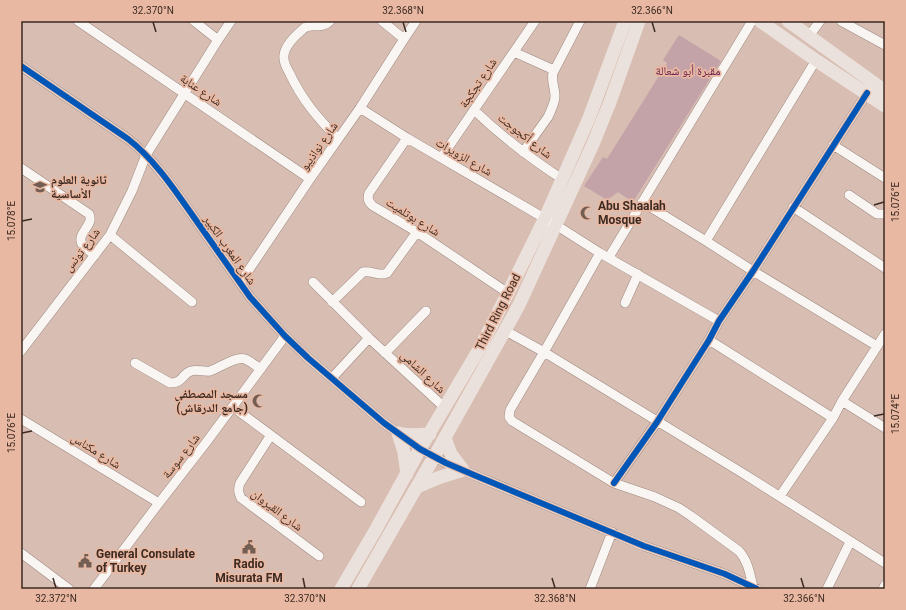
<svg xmlns="http://www.w3.org/2000/svg" width="906" height="610" viewBox="0 0 906 610" font-family="Roboto,'Noto Naskh Arabic',sans-serif">
	<style>
		.green { fill: #c3a2a8 }
		.lines { fill: none; stroke-linecap: round; stroke-linejoin: round }
		.minor-casing { stroke: #9d8980; stroke-width: 10 }
		.major-casing { stroke: #ede2dc; stroke-width: 13 }
		.minor { stroke: #f9f5f3; stroke-width: 9 }
		.major { stroke: #ebe1dc; stroke-width: 12 }
		.cycleway-casing { stroke: #e8b8a2; stroke-width: 8 }
		.cycleway { stroke: #0057b8; stroke-width: 6 }
		.ticks { fill: none; stroke: #3d2a22; stroke-width: 1.5 }
		.labels { text-anchor: middle; dominant-baseline: central; stroke-width: 3.5; stroke-linejoin: round; paint-order: stroke }
		.park-label { font-size: 12px; fill: #69214e; stroke: #e8b8a2 }
		.street-label { font-size: 12px; fill: #3d2a22; stroke: #e8b8a2 }
		.poi-label { font-size: 12px; font-weight: bold; fill: #3d2a22; stroke: #e8b8a2; text-anchor: start }
		.neatline { fill: none; stroke: #3d2a22; stroke-width: 1.5 }
		.ticks-label { font-size: 10px; text-anchor: middle; fill: #3d2a22 }
	</style>
	<rect width="100%" height="100%" fill="#d8beb2"/>
	<path class="green" d="M679,35L721,61L633,202L618,192L607,200L584,186L603,157L607,159L667,63L663,60Z"/>
	<g class="lines">
		<g class="minor-casing">
			<path id="minor" d="M78,21L310,179
				M194,21L218,40
				M330,21C320,31 310,21 302,30C295,36 285,46 284,55C283,61 286,67 289,72C302,100 317,117 338,139
				M382,21L404,39
				M841,21L885,45
				M809,36L820,21
				M514,52L554,70
				M21,66L128,139C155,160 174,189 193,216C212,243 231,270 250,297L285,336L308,358L384,423L420,449L446,463L474,475L644,546L725,574L757,589
				M360,108L407,138L556,225L600,253L719,321
				M474,110C502,137 530,158 562,179
				M407,138L369,193C367,198 368,202 373,206L417,232L508,293
				M833,145L885,178
				M523,152L548,117C551,110 555,103 555,96C555,88 551,81 553,73L580,21
				M441,158L535,21
				M21,168L89,214C95,225 76,233 82,244C84,248 91,252 95,255
				M849,195L877,214H885
				M642,202L706,241L753,271L877,346
				M793,207L885,268
				M110,235L192,302
				M706,241L813,65L817,61
				M600,253L544,352L510,410L509,417L512,421L614,483L655,497L679,508L691,516L739,551C748,561 750,574 753,587
				M609,257L752,21
				M313,282L369,338L445,408
				M240,283L310,179L360,108L404,39L416,21
				M332,302L363,272C372,270 379,277 387,273L417,232
				M625,303L638,274
				M504,330L544,352L744,474L885,563
				M709,340L833,418
				M21,351L110,235L132,191L146,155L218,40L231,21
				M385,353L426,311
				M135,363L170,383C183,383 182,374 191,371C197,369 204,372 210,371C219,368 236,356 245,359C250,361 256,366 261,369
				M332,378L369,338
				M842,401L885,428
				M233,407L361,502
				M21,419L159,503
				M271,435L240,483C238,489 238,492 241,498L319,556
				M614,483L657,422L709,340L719,321L753,271L867,93
				M780,496L833,418L842,401L885,334
				M21,553L69,589
				M94,589L159,503L205,444L285,336
				M590,589L612,532
				M827,589L850,542
				M883,589L885,585"/>
		</g>
		<g class="major-casing">
			<path id="major" d="M760,21L817,61L885,106
				M788,21L885,91
				M398,433L404,452L407,474
				M398,433C409,436 419,435 430,434
				M417,487L438,478L463,470L451,454L445,438
				M341,589L375,531L420,449L481,346L508,293L545,218L575,150L589,118L625,21
				M358,589L434,457L519,305L593,144L610,102L639,21"/>
		</g>
		<use href="#minor" class="minor"/>
		<use href="#major" class="major"/>
		<g class="cycleway-casing">
			<path id="cycleway" d="M21,66L128,139C155,160 174,189 193,216C212,243 231,270 250,297L285,336L308,358L384,423L420,449L446,463L474,475L644,546L725,574L757,589
				M614,483L657,422L709,340L719,321L753,271L867,93"/>
		</g>
		<use href="#cycleway" class="cycleway"/>
	</g>
	<path class="ticks" d="M153,22L156,32M403,22L406,32M652,22L655,32M874,205L884,202M22,221L32,219M874,416L884,414M22,433L32,431M53,578L56,588M303,578L305,588M552,578L555,588M801,578L804,588"/>
	<defs>
		<g id="school-bare" transform="scale(1.08)"><path d="M0-5L7-2L0 1L-7-2ZM-4 1L0 2.5L4 1V4Q0 6-4 4Z" fill="#735e54" stroke="#e8b8a2" stroke-width="2.5" paint-order="stroke"/></g>
		<g id="mosque-bare" transform="scale(1.08)"><path d="M3.5-4.9A6 6 0 1 0 3.5 4.9A5 5 0 1 1 3.5-4.9Z" fill="#735e54" stroke="#e8b8a2" stroke-width="2.5" paint-order="stroke"/></g>
		<g id="civic-bare" transform="scale(1.08)"><path d="M-.6-6.5H3V-4.5H.6V-3L4-1V1h2V6H-6V1h2V-1L-.6-3ZM-1.2 2.5V6h2.4V2.5Z" fill="#735e54" stroke="#e8b8a2" stroke-width="2.5" paint-order="stroke"/></g>
	</defs>
	<g fill-rule="evenodd">
		<use href="#school-bare" x="40" y="187"/>
		<use href="#mosque-bare" x="587" y="213"/>
		<use href="#mosque-bare" x="259" y="401"/>
		<use href="#civic-bare" x="249" y="547"/>
		<use href="#civic-bare" x="85" y="561"/>
	</g>
	<g class="labels">
		<g class="park-label">
			<text x="688" y="71">مقبرة أبو شعالة</text>
		</g>
		<g class="street-label">
			<text transform="translate(478 83) rotate(-56)">شارع تجكجة</text>
			<text transform="translate(201 90) rotate(34)">شارع عنابة</text>
			<text transform="translate(525 136) rotate(38)">شارع أكجوجت</text>
			<text transform="translate(319 146) rotate(-55)">شارع نواذيبو</text>
			<text transform="translate(464 157) rotate(30)">شارع الزويرات</text>
			<text transform="translate(413 217) rotate(32)">شارع بوتلميت</text>
			<text transform="translate(82 250) rotate(-53)">شارع تونس</text>
			<text transform="translate(230 250) rotate(55)">شارع المغرب الكبير</text>
			<text transform="translate(498 312) rotate(-63)">Third Ring Road</text>
			<text transform="translate(423 372) rotate(43)">شارع الشامي</text>
			<text transform="translate(96 451) rotate(32)">شارع مكناس</text>
			<text transform="translate(181 456) rotate(-52)">شارع سوسة</text>
			<text transform="translate(277 510) rotate(37)">شارع القيروان</text>
		</g>
		<g class="poi-label">
			<text x="51" y="180">ثانوية العلوم<tspan x="51" dy="14">الأساسية</tspan></text>
			<text x="598" y="206">Abu Shaalah<tspan x="598" dy="14">Mosque</tspan></text>
			<text x="248" y="394" text-anchor="end">مسجد المصطفى<tspan x="248" dy="14">(جامع الدرقاش)</tspan></text>
			<text x="96" y="554">General Consulate<tspan x="96" dy="14">of Turkey</tspan></text>
			<text x="249" y="564" text-anchor="middle">Radio<tspan x="249" dy="14">Misurata FM</tspan></text>
		</g>
	</g>
	<rect width="906" height="610" fill="none" stroke="#e8b8a2" stroke-width="44"/>
	<rect x="22" y="22" width="862" height="566" class="neatline"/>
	<g class="ticks-label">
		<text x="153" y="14">32.370°N</text>
		<text x="403" y="14">32.368°N</text>
		<text x="652" y="14">32.366°N</text>
		<text transform="translate(895 202) rotate(-90)" y="4">15.076°E</text>
		<text transform="translate(11 221) rotate(-90)" y="4">15.078°E</text>
		<text transform="translate(895 414) rotate(-90)" y="4">15.074°E</text>
		<text transform="translate(11 433) rotate(-90)" y="4">15.076°E</text>
		<text x="56" y="602">32.372°N</text>
		<text x="305" y="602">32.370°N</text>
		<text x="555" y="602">32.368°N</text>
		<text x="804" y="602">32.366°N</text>
	</g>
</svg>
